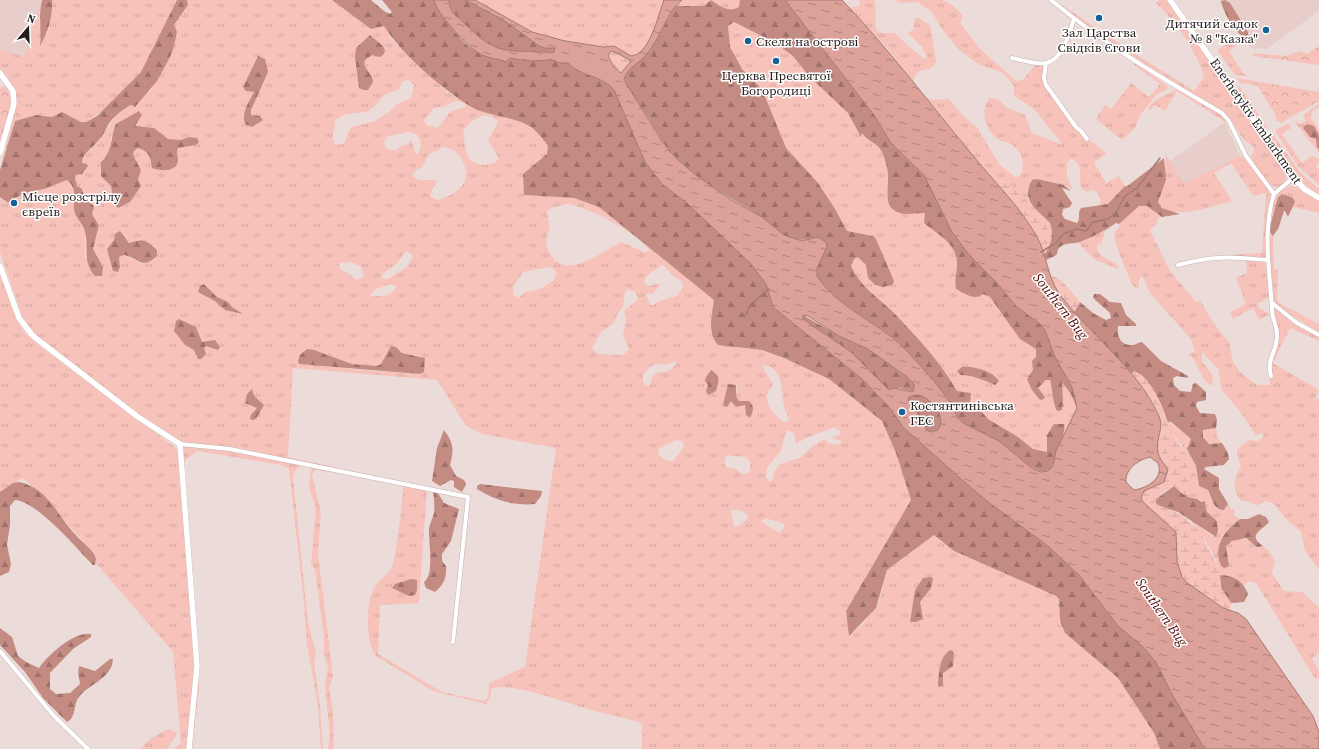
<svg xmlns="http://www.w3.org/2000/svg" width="1319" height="749" viewBox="0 0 1319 749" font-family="'Source Serif 4',serif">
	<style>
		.built { fill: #e7cecb }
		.grass { fill: url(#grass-tufts); fill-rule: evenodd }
		.forest { fill: url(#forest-firs) }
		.wetland { fill: url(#wetland-marsh) }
		.park { fill: url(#park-crowns) }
		.water { fill: url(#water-ripples); stroke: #a57a74; fill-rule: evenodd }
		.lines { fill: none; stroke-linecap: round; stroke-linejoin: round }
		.stream { stroke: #a57a74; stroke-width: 1.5 }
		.river { stroke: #dca199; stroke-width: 9 }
		.street-casing { stroke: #c2b3b1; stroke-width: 5 }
		.secondary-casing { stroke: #c2b3b1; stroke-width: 6 }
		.street { stroke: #fff; stroke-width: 4 }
		.secondary { stroke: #fff; stroke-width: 5.5 }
		.poi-dot { fill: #156295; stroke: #fff; stroke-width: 1.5 }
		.labels { text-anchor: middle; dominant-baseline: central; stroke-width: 3; stroke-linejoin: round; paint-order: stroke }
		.poi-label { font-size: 13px; fill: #241e1d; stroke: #fff; text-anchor: start }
		.street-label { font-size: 13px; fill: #241e1d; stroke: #fff }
		.water-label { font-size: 14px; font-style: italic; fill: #500b08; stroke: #fff }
	</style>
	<defs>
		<pattern id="grass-tufts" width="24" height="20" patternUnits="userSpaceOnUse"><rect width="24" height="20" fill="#f7c2ba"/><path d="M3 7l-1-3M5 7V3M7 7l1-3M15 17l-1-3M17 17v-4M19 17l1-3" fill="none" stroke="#d4a69f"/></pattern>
		<pattern id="forest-firs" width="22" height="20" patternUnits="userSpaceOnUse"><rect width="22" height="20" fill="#c48b83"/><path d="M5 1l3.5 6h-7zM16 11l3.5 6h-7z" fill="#9f716b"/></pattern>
		<pattern id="wetland-marsh" width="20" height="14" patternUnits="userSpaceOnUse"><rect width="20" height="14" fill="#f7c2ba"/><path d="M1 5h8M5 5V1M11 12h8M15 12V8" fill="none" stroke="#d4a69f"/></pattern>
		<pattern id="park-crowns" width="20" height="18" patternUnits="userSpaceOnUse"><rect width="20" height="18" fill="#f7c2ba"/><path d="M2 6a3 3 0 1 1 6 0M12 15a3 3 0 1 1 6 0" fill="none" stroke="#d4a69f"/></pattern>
		<pattern id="water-ripples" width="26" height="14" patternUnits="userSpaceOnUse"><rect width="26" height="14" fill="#dca199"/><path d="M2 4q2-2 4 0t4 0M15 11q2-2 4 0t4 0" fill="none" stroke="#b2837c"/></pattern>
	</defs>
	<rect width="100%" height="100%" fill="#ecdcd9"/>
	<path class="built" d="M0,0H41L24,57L0,49Z
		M1221,0H1319V11L1267,49L1251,48L1219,2Z
		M1225,122L1240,156L1184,183L1170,161Z"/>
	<path class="grass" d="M41,0L39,18L42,32L40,45L48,32L52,0H177L141,72L106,108L86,122H81L62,112L52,117L42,115L15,121L0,170L17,103C16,88 10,79 0,69V49L24,57Z
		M187,0H332L347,10L384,26L392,40L447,92L478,110L525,123L540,134L548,146L547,154L523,174L524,195L574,198L599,207L714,300C712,313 707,335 718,345L762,350L784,358L829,379L882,421L896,453L911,500L846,611L849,636L862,625L879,602L887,570L934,535L954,551L1056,596L1059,599L1060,620L1065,633L1118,678L1154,733L1160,749H642V724C625,717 609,715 591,710C565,703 517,683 492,688L490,698L486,704L433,691L376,656C365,641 366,604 374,588C378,580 387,576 391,569C395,563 404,495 403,487L384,481L318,470L314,471L312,475L321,512L318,554L333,676L329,689L333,711L334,749H328L330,734L325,686L328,667L324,654V637L315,570L311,564L316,508L309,488L311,468L302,465L296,469L293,477L308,622L316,654L314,663L320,706L323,749H321L318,705L307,645L304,603L289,469L282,465L197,451L185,460L184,469L199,665V690L192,749H189L197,684L180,445L30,331L23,319L0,252V197L6,203L12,202L24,193L44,189L67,180L75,191L74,208L85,233V258L103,267L93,249V245L98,232L96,220L92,214L94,211L91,203L84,198V191C78,188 73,182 76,175L82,174C82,169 81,163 83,158C87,151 93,148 98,142C108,130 118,104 137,105L140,99L151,90L174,47L177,32L174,25L186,9ZM409,80L414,85L411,98L397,104L389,112L375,121L352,127L348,132L345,142L340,145L335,144L333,137L335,120L346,114L367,112L374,107L384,95L399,89L403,81ZM265,81C259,91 251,102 251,115L260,116L244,120L245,111L254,92L246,91ZM456,101L465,103V107L450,112L438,128L426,125L424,120L434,108L443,107ZM485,115L494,118L498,122L488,140L498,157V160C490,168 472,166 467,155C466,151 464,138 463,133C466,124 476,118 485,115ZM135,126L154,129L168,139L196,145L178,148L177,152L178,161L152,168C150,156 150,152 138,148L134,151L133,155L141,170L138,179L113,200L111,186L101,162L110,151L111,136ZM409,132L416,134C422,141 423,149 416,155L411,139L407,145L401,146L397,150H389L385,146L384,141L388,136ZM443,147C452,148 456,151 461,158C475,179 459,195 437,200L431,197L430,195L437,180H419L412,176L417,169L422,168L428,155ZM567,204C587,206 640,234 650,251L644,252L621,242C604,250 568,281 552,256C549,252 546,247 546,242C546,238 548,234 549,230C550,224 548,218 547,212L551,208ZM140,239L143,264L124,255L119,257L120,267L107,249L114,240L129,243ZM407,251L413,256L407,267L388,279L381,278C383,271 392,269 397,263C402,259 401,255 407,251ZM350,262L360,266L364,274L363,277L357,280L338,267L340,263ZM662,265C671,270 669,276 682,281L683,287L677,296L659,301L653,305H650L646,294H652L659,287L660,283L649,286L644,283C645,274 655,270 662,265ZM549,267L554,269L556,274L554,280L540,289L526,292L518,298L513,294V287L523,272ZM390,284L397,286L393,292L384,296H370L374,290ZM628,289L635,292L638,298L635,302L624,311L626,321L623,335L629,350L623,355L598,354L592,348L601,332L614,323L618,313L623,307L625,292ZM396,347L402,353L423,357L420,374L349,369L307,349L314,350L352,364L377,366L381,364L386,354ZM675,361L676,364C670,371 665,373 657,372L653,376L650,385H645L643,382V375C651,365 653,362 665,365ZM763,365C784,367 781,391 784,406C785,412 789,416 789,421L784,422C777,418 765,405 767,395C768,391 772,388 773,384L765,371ZM293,368L437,380L466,426L482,434L556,448L525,667L489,683L488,698L484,701L442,692L378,654L380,605L419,603L427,487L288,457ZM728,384L737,387L736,396L739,401H749L747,410L745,405L731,401ZM834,427L840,431V435L831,438L842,441L840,444H829L825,439L814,445L800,458L780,464L774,472L772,481H769L766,477L767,468L781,450L785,435L788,430L794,433L796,444L806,438ZM676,440L682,441L684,447L673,461H667L659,455L658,449ZM727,455L746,457L750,462V471C741,479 740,469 733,468C730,467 728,468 726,468L724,461ZM731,510C738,509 746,510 748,518L739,526L734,527ZM765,518L783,523L785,526L780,533L762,522Z
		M475,0H664C658,14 652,46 638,54C627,61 618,46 607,46C582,45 554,41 530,31C511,22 493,10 475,0Z
		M682,0H785L1061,367L1077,408L1065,432L1053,466L999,441L867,319L839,302L634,67L675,6Z
		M860,0H874C878,10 873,22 877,31L883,33H895L907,45L925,59L927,57L922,47L908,33L914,29V21L917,17L930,25L936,61L934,66C924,73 918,66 913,81L888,49L849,8L859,6Z
		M895,0H943C951,4 958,9 963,16L960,23L980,49L1016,81L1023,80L1036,64L1044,67L1042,76L1071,122L1083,137H1086L1107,154L1094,162L1106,183L1119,176L1125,186C1119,194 1110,208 1099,206C1102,199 1100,193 1093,190L1086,192L1081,188C1078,178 1085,163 1071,159L1067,162V176L1073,190L1064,185L1037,179L1031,182L1029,193L1031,204L1014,188L1003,181L995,183L926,97L933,100L949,99L964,117L977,127L999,164L1015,177L1021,175C1025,162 1022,149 1008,143C1005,141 1002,142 999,140C985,130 980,113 989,98L998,99L1007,108L1025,115L1032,133L1063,145L1034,109L1014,96V86L1003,73L978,64L958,49L941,28L932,12L917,2L902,3Z
		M1159,0H1167L1259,130L1286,173C1286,178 1286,182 1282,185C1268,194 1256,166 1251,157L1254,150V147L1243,139L1230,119L1221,110L1183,90L1093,31L1056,1L1126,48L1194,91L1204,77C1199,54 1174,20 1156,3Z
		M1232,40L1237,45L1229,51L1243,73L1249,76L1235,75L1217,50Z
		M1133,64H1136L1168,86L1166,90L1157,94L1140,115L1135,128L1122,140L1096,119L1105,105L1111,109L1131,83L1149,97L1160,84Z
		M1240,87L1267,127L1266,128L1262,126L1237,89Z
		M1177,89L1216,111L1226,120L1225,122L1177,91L1165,111L1155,105L1150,110L1148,108C1159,95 1163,98 1177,89Z
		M1319,104V107L1313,111L1310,117L1319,130V153L1295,122L1296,121L1300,124L1306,121L1303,115Z
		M1288,123L1291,128L1282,134L1302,163L1312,156L1319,159V163L1316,166L1319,171V185L1298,166L1275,131Z
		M1271,132L1300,172L1319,189V194C1298,184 1285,160 1272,141L1269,136Z
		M1166,155L1184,183L1240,156L1248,160L1271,194L1268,214L1265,257L1263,259L1226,255L1262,253L1266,193L1253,196L1231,163L1214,173L1232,201C1213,206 1169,223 1158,202L1166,180L1164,174Z
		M1296,185L1319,200V213L1281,204L1274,225L1273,243L1274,269H1278L1277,299L1279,303L1319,324V332L1280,308L1274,301L1269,256L1273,206L1275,199L1282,189Z
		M1137,206H1147L1162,217L1157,219L1158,222L1150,230L1170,271L1196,302L1200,301L1217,328L1229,342L1233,362L1241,373L1257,385H1270V368L1278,343L1274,306L1294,324L1319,337V341L1290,328L1273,363L1319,390L1315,398L1319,400V570L1305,551L1301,532L1287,520L1274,504L1267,501L1257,505L1247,501H1241C1232,488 1233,480 1241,467L1237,453L1238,448L1249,440L1259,441L1263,437V433L1256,435L1242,414L1221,389L1219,370L1202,352V361L1213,376L1212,386C1199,380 1200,363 1189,354L1195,351L1190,338L1150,293L1142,275L1139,281V288L1134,287C1131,284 1114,241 1114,237C1114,233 1117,230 1120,226L1119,224Z
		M1105,231L1102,242L1097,245C1096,258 1110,258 1118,266V269L1094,259L1078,243Z
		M1246,260L1265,261L1269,296L1266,299L1257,304L1259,308L1270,314L1259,320L1253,308L1233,319L1230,312L1246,304L1236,278L1247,273Z
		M0,270L19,323L24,332L40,346L176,448L179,456L194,664L192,706L187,749H174L181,743L173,652L95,562L96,559L84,542L30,484L22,478L0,492Z
		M1168,421L1191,439L1188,445L1191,457L1196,466L1199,486L1208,490L1211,500L1218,509H1226L1228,504L1231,509H1235L1234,516L1240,519L1229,528L1219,543L1226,552L1227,544C1238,536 1248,537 1257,547L1263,546L1270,552L1275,561L1272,573L1284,591L1302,592L1319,608V652L1312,659L1319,670V677L1316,680L1256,583L1249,581L1243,586L1236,578L1220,576C1218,557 1203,535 1191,522L1193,521L1213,537L1218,524L1207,512L1206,502L1201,503L1197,499L1187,496C1192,483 1189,459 1182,445C1178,438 1167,431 1168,421Z
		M1216,428L1217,437L1222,443L1209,444L1204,439L1203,430Z
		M167,729L174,731L177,734L167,749H140L149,740Z"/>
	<path class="forest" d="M42,0H52C53,16 48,33 40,46C42,30 38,16 42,0Z
		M177,0H187L188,5L174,25L177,32L174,47L170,57L157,81L135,107L131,105C123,109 113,117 108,125C105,131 103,136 98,141C93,148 82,153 82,163L87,164L88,166L82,174L76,175L75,178L77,186L82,189L86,200L93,205L94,208L92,214L98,224V229L93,249L103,267L102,276H95C82,262 89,248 85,232C83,223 75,218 74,209C73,198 78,189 67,180L44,189L24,193L8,203L0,197V170L15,121L36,115L52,117L62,112L81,122H86L97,116L141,72Z
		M332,0H371L384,11L390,14L392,12L382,0H434C436,10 462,42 471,48C481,54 495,58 506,62L510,58L528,61L552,60L560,63H568C581,77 602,75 614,90L645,162L662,184L687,203L751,264L766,284L773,307L861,378L889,407L904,428L968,485L1048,546L1080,576L1118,626L1143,646L1156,662L1174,698L1205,749H1160L1154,733L1118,678L1065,633L1060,620L1059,599L1056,596L954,551L934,535L887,570L876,608L849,636L846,611L911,500L896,453L882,421L829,379L784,358L762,350L718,345C707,335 712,313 714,300L599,207L574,198L524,195L523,174L547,154L548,146C531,121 522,122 495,115C489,113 482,112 477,110C447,94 401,54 384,26L371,29Z
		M449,0H465L503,20L538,45L544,48H555L554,52C548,54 545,51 539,52C501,53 490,49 463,22C454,13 450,13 449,0Z
		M711,0C719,6 729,13 739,7L740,0H785L874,115L891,143L924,175L952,232L970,256L996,282L1016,306L1040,324L1045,330L1055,357L1072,387L1077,408L1071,394L1062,382L1063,402L1062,410L1057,411C1052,401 1053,390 1050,380H1046L1038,388L1045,397L1044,399L1040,400L1032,390L1027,379L1033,370L1032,361L1036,357V349L1020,339L990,297L983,294C974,301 966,294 956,289C954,280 957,273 957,264C957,243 938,235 924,223L925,213C919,213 912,214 906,214C881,211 889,193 888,176C888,168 885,159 882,152C878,143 867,141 862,133L861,137L848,113L809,76L793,56L774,42L734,22L728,26L730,47L742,69L762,89L786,148L818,183L835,209L847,231L873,236L876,239L894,281L892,285L883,287L875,285L868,278L866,265L858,257L854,259L851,266C859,285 877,297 892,311C915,335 940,361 957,391L971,393L970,404L967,408L970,412L981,411L988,419L1018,437L1033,449L1047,452V435L1054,424H1064C1066,435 1059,442 1056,453C1054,459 1054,468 1047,471C1035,476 1009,449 999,442C988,434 975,430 963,423C956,417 953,406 947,398C934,380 918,363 903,347C876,321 838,308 817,276V268L827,247C821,245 814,241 808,240C802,239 796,241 790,238C778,233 769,222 758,215C730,197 700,182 676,158C662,144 654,126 643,110C635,99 619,85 627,71L650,51L675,6H704Z
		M1225,0L1230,3L1248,32L1247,39C1236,35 1223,12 1221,1Z
		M370,35L383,46L385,50L384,54L380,57L372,55L365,60L364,65L372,77L373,82L368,90H363L359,88L355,57L356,48Z
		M258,56L265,59L268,72L251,110V115L260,116L263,120L252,127L245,124C241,113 249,102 254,92L246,91L243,87Z
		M139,111L142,115L135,126L154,128L168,139L181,140L189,137L197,138L199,142L196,145L178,148C176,153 178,155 178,160C177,173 159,171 152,168C150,156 150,152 138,148L134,151L133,155L141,170L138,179L141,186L130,202L118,208L113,200L111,186L101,176V162C113,151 110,139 116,124Z
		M1307,124L1314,126L1319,135V149L1317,148L1316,139L1310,137L1303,128Z
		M1164,158L1166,180L1158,202L1162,208L1180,214L1162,217L1147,206H1139L1119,224L1116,223C1105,231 1092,237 1080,242C1074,244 1065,242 1059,248C1057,251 1058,254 1055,256L1046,260L1044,255C1071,215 1013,214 1032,180L1037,179L1064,185L1071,191L1062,188L1072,203L1070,207L1063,209L1062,215L1065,219L1077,223C1081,218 1077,213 1081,208L1108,204L1125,186L1126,187Z
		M1282,194L1293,198L1295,202L1288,217L1285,211H1284L1278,229L1273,236L1270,232V227L1278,197Z
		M120,231L129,243C145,238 145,240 157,250V256C141,270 141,259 124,255L119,257L120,267L118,272L113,271L107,249L114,240L115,234Z
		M204,284L217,297L228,302L232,307L243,314L225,310L215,301L198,292L200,286Z
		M1094,294H1100L1110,302L1121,303L1126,315L1136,324V326H1118C1117,336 1120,346 1133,345C1136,345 1138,342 1142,342L1161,361L1188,376V378L1177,376L1173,378L1174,385L1180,391L1191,392L1193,384L1196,383L1206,392V400L1197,402L1196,406L1200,413L1215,414L1217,420L1216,428L1203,430V437L1209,444L1222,443L1228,453L1229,459L1224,465L1206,467L1204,469L1219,478V489L1228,504L1224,510C1213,510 1212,498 1208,490L1199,486L1196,466L1187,449L1191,439L1170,421L1168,423C1161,401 1153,383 1133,372L1132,374L1074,312L1080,302L1093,313L1106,320L1111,318L1110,313L1093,298Z
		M803,315L839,336L868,349L907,377L914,384V390L913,392L899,388L889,390L851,352L803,319Z
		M179,319L196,327L202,342L215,340L220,347L218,350L206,346L204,348L206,354L201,359H198L194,350L185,345L174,331L176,321Z
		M391,346L396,347L402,353L425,358L424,372L420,374L299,364L298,361L300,355L307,349L314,350L352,364L377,366L381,364Z
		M962,367C973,366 993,371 999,381L995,385C984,380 972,375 960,375L957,371Z
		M711,370C721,376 719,381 716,391L708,395L706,391L708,385L705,381L706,377Z
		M728,384L736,385V396L739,401H749C755,407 753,411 750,418L746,415L745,405L736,407L731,401L727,407L723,405Z
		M252,389L254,396L264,405L256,419L253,420L250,419L251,415L257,408L245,403L247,394Z
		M917,395C930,396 948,417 938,430L932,432L927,430L917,412L908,400L909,397Z
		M444,430C454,443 454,450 450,465L456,476L464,480L466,484L462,492L454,487V481L451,480L440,486L432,481L437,448Z
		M19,482C46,487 56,513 73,532C80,540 88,546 94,554L96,559L95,565H93C76,548 38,502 15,500L10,506V525L7,545L11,564L9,572L0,576V492L13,483Z
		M480,484L542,491L541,496L535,504C514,506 494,500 477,489V486Z
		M1174,486L1183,494L1187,495L1188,497L1197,499L1201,502L1205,501L1207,512L1217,521L1218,530L1216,537L1178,512L1156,505V499Z
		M433,491L438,493L444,503L459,509L451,541L442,554V561L446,566C447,577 444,585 435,592L426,588L424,582C435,575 428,540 429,528C430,523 433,518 434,513C435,506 434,498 433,491Z
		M1259,514L1266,517L1269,522C1261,531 1247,535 1263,546L1257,547L1246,538L1232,541L1226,546L1229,566L1225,568L1222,567C1211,548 1225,530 1240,519H1248Z
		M1221,575C1235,576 1243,581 1248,594L1244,602L1231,603L1221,588L1220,576Z
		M930,577L933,578L931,588L920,602L923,619L916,622H910L915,590L923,578Z
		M411,579L417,580V590L415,595L409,596L392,588L395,584Z
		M0,628L12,637L18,656L26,662L39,668C48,655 74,631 91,634V637L73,649L50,673V689L56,694L70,693L80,684L78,672L79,666L95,671L110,659H113C112,680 86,684 77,700C74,707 75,719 67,722L43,698L25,672L0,645Z
		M951,650L954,652L953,666L943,673V685L940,687L938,686C939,674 939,655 951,650Z"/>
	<path class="wetland" d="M611,51L619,54L631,62L621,73C614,69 607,61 608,53Z
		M1003,181L1014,188L1050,223C1054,235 1051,245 1044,255C1036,227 1014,204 995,183Z
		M1053,276L1062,281L1080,302L1074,312L1052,281L1050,277Z
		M1134,371C1154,378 1162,409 1169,427C1173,437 1182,444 1186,455C1188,461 1191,486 1190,492L1185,495L1174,486L1163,492L1155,501L1156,504L1182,515L1200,532L1219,569L1221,588L1231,603L1230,612L1186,582L1182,577L1177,561L1176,532L1148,508L1141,498L1144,491L1164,482L1168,474L1165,463L1157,451C1157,442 1162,434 1162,426C1162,411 1141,385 1132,374Z"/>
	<path class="park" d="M1319,46V65L1253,56V53L1285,56L1301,51L1307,54Z
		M1237,78L1319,92V101L1281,123L1276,120L1275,114L1257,85L1240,83Z
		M4,85C20,101 5,130 0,149V88Z"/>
	<path class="water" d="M434,0H449C450,13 454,14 463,22C496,55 501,50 545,52L549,53L554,52L555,48H544L538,45L503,20L465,0H475L532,32L565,41L604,47L614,46L631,56C650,55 658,15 664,0H682C666,13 662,34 650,50C643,62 626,67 624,80L663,143L676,158L698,177L733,201L762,217L784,235L802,241L818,237L826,242L827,247L817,268V276C838,308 876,321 903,347C918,363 934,380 947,398C953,406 955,416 963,423L999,441L1033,469L1041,472L1048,471L1053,466L1056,451L1077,408L1072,387L1055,357L1045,330L1040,324L1016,306L996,282L970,256L952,232L924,175L891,143L874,115L785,0H842C888,48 927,100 970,152C992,180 1020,206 1037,237C1047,255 1047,276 1059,293C1090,336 1137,367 1159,416C1165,428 1155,439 1158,452C1159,458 1165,464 1168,470L1164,482L1144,491L1141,498L1143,502L1176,532L1177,561L1182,577L1186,582L1223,608L1238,613L1246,619L1313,716L1319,732V749H1205L1174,698L1156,662L1142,646L1118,626L1080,576L1048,546L988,502L968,485L904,428L889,407L861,378L773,307L766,284L751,264L687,203L662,184L645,162L614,90C602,75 581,77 568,63H560L552,60L528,61L510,58L506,62C498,59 489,58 482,55C468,48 437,14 434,0ZM611,51L619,54L631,61L621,73L614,67L608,56ZM803,315L808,316L839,336L868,349L907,377L914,384V390L912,392L894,388L889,390L851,352L803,319ZM917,395C930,396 948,417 938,430L932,432L927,430L917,413L908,400L909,397ZM1150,457L1158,463C1164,478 1148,488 1134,490L1126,482C1125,469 1138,460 1150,457Z"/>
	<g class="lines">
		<path class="stream" d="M1041,252L1056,243L1063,234L1077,229L1086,231L1093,222L1108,219L1116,212L1125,196L1137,188L1160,158
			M746,315L750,305L769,289"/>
		<path class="river" d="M576,61L605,72L612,79"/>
		<g class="street-casing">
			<path id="street" d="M1051,0C1104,44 1163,79 1222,113L1229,121L1246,156L1274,194
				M1012,58C1022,60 1036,65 1046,63C1063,59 1069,34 1074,19
				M1046,63L1044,78L1046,85L1076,127L1081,131L1087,139
				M1178,265C1214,255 1231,257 1267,260
				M1272,303L1297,323L1319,335
				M1271,376C1266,358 1278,351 1277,334C1277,326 1272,318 1272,310C1270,271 1262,232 1274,194L1294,177
				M180,444L230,449L468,497L453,642
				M0,651L54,716L88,749"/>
		</g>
		<g class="secondary-casing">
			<path id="secondary" d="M1170,0L1294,177L1304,189L1319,198
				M0,73L13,91L14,104L0,153
				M0,266L19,318L33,336L138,417L180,444L197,666L189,749"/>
		</g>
		<use href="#street" class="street"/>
		<use href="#secondary" class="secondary"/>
	</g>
	<g class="poi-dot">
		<circle cx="1099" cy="18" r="4"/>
		<circle cx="1266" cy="30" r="4"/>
		<circle cx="748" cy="41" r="4"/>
		<circle cx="776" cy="61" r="4"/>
		<circle cx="14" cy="203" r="4"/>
		<circle cx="902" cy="412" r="4"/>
	</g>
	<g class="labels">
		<g class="poi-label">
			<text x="1258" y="23" text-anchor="end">Дитячий садок<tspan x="1258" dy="15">№ 8 "Казка"</tspan></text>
			<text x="1099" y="32" text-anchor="middle">Зал Царства<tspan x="1099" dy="15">Свідків Єгови</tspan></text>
			<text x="756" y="41">Скеля на острові</text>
			<text x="776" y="75" text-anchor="middle">Церква Пресвятої<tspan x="776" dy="15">Богородиці</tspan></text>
			<text x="22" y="196">Місце розстрілу<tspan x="22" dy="15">євреїв</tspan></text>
			<text x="910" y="405">Костянтинівська<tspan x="910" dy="15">ГЕС</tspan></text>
		</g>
		<g class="street-label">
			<text transform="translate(1256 121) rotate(55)">Enerhetykiv Embarkment</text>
		</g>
		<g class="water-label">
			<text transform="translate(1061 306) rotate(52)">Southern Bug</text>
			<text transform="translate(1162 612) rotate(55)">Southern Bug</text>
		</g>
	</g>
	<g transform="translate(28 28) rotate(19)" stroke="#ffffff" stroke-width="3" paint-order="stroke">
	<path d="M0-3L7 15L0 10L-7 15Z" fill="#241e1d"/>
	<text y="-6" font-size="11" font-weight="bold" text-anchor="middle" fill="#241e1d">N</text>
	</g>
</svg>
